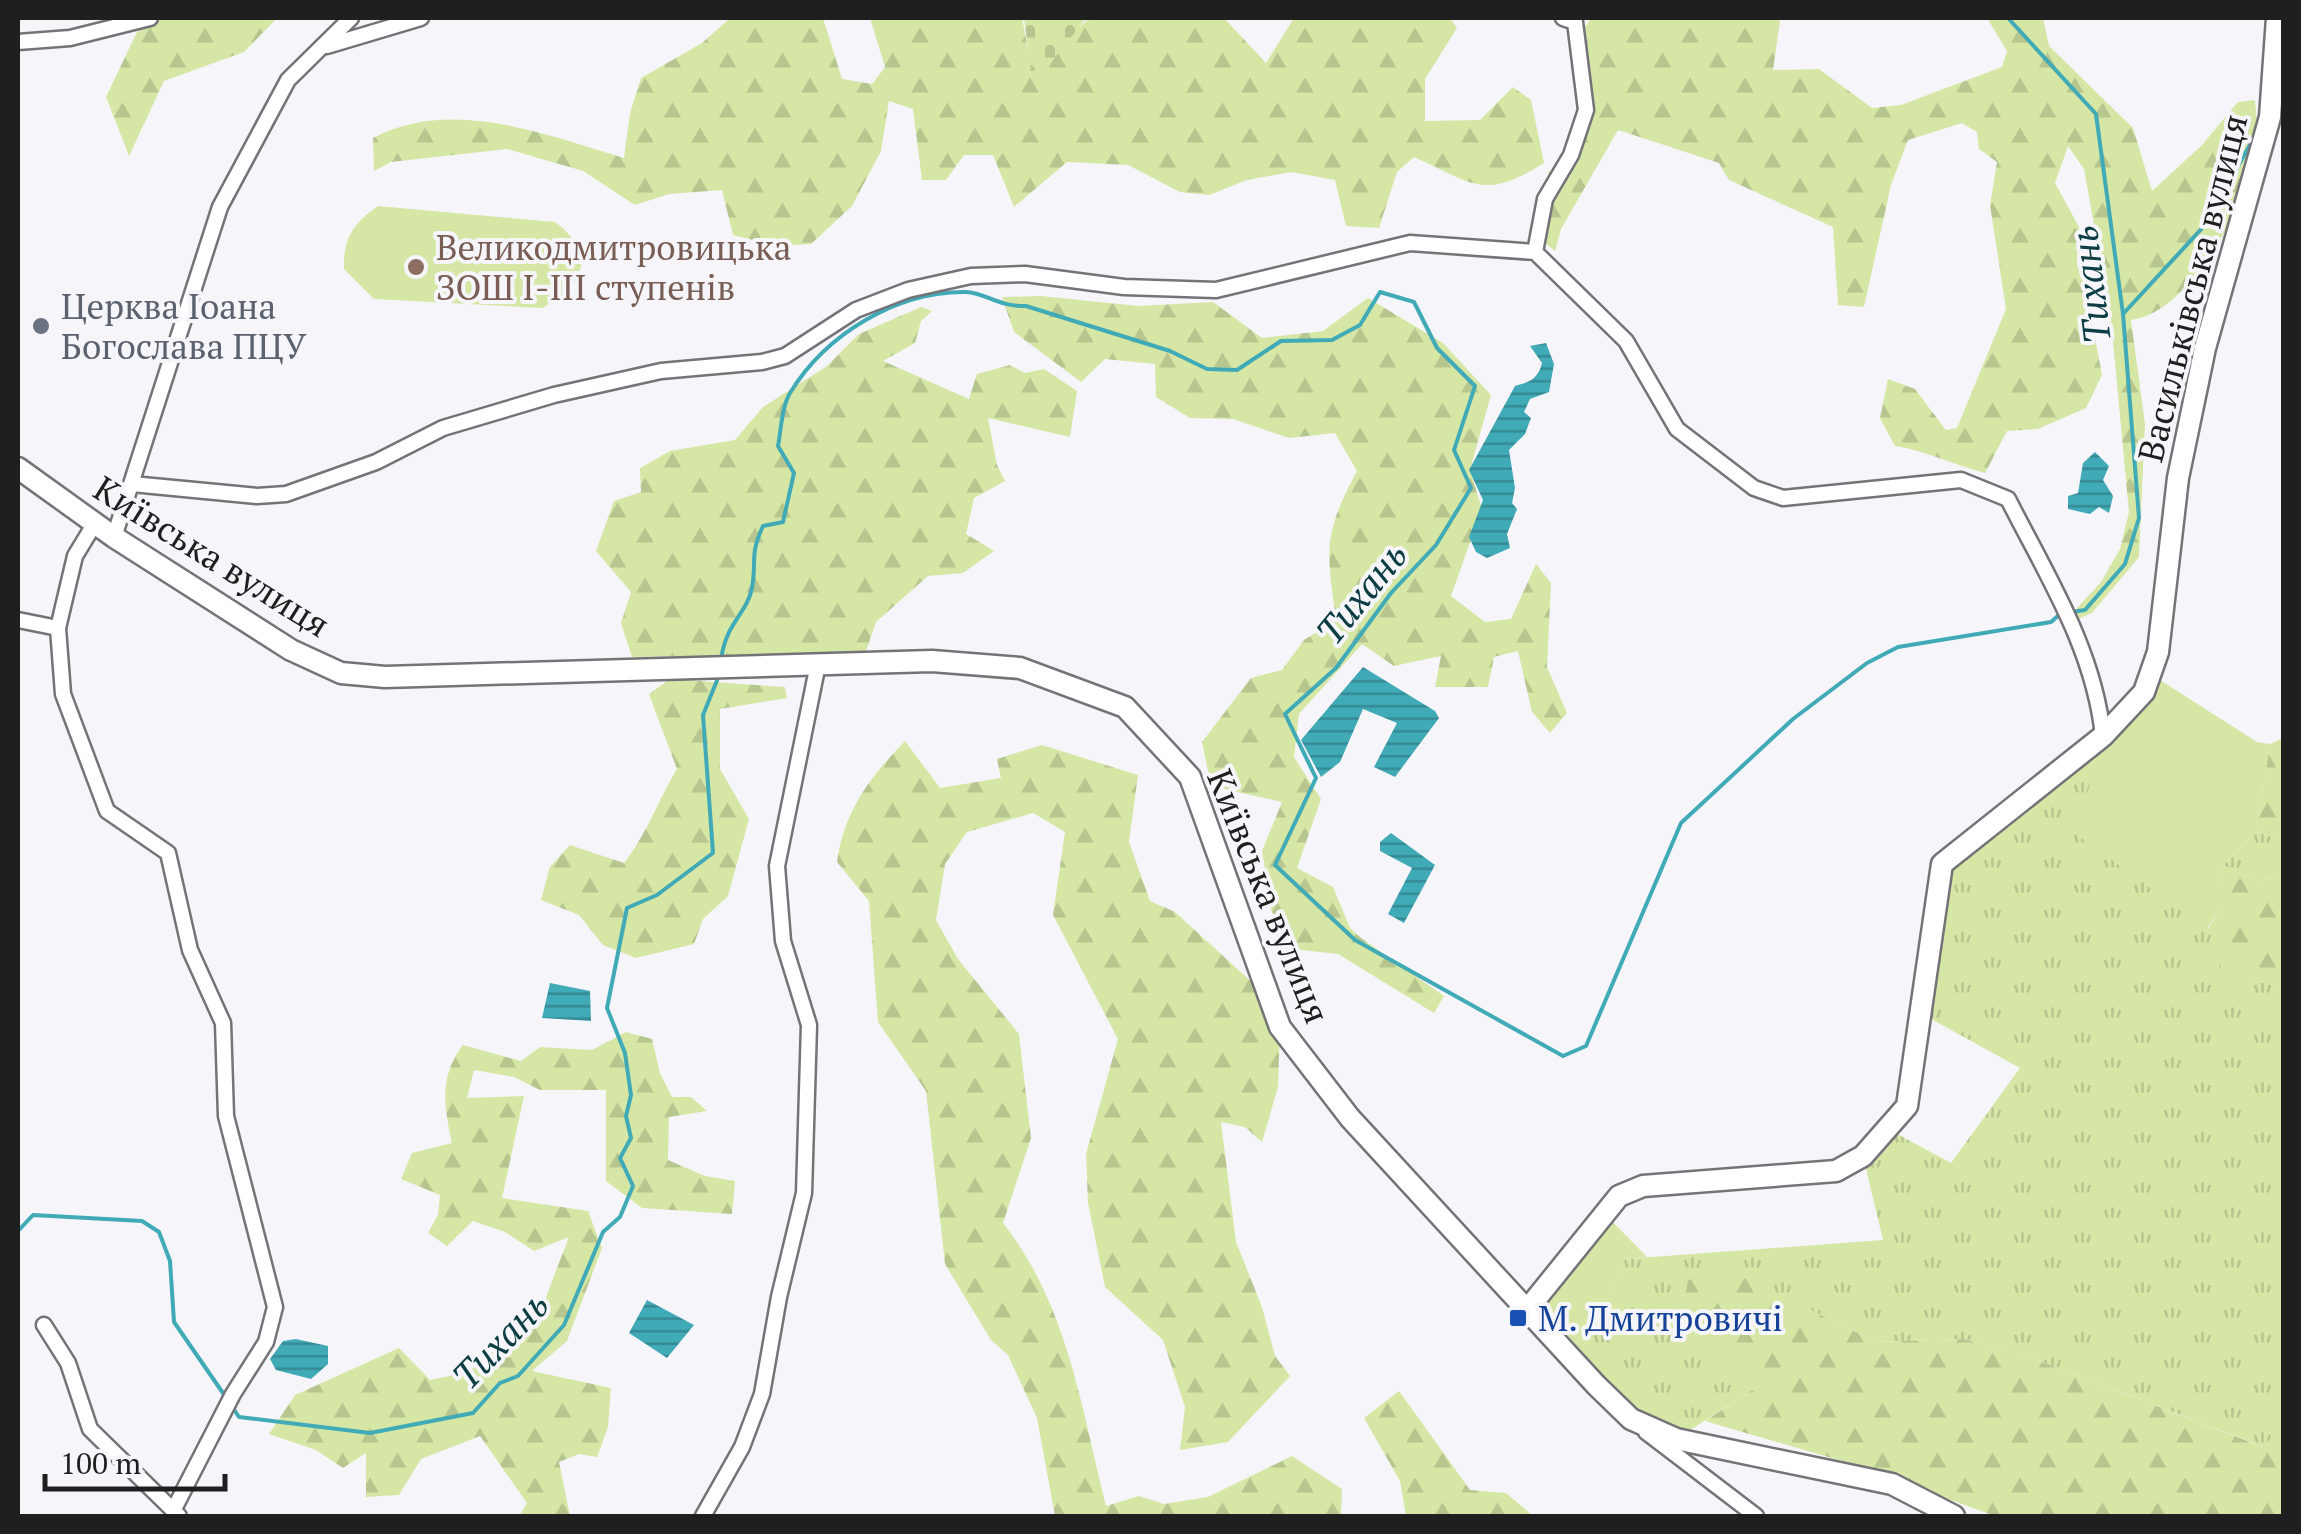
<svg xmlns="http://www.w3.org/2000/svg" width="2301" height="1534" viewBox="0 0 2301 1534" font-family="'PT Serif',serif">
	<style>
		.grass { fill: url(#grass-tufts) }
		.forest { fill: url(#forest-firs) }
		.cemetery { fill: url(#cemetery-stones) }
		.garden { fill: #d6e6a5 }
		.water { fill: url(#water-rules) }
		.lines { fill: none; stroke-linecap: round; stroke-linejoin: round }
		.stream { stroke: #40aab6; stroke-width: 4 }
		.street-casing { stroke: #747377; stroke-width: 19 }
		.secondary-casing { stroke: #747377; stroke-width: 25 }
		.street { stroke: #fff; stroke-width: 14 }
		.secondary { stroke: #fff; stroke-width: 20 }
		.education-dot { fill: #8d6e63; stroke: #f6f6fa; stroke-width: 4 }
		.worship-dot { fill: #6b7280; stroke: #f6f6fa; stroke-width: 4 }
		.transit-dot { fill: #1a4fb4; stroke: #f6f6fa; stroke-width: 4 }
		.labels { text-anchor: middle; dominant-baseline: central; stroke-width: 8; stroke-linejoin: round; paint-order: stroke }
		.education-label { font-size: 35px; fill: #785e54; stroke: #f6f6fa; text-anchor: start }
		.street-label { font-size: 35px; fill: #1f1f20; stroke: #f6f6fa }
		.worship-label { font-size: 35px; fill: #5b616d; stroke: #f6f6fa; text-anchor: start }
		.transit-label { font-size: 35px; fill: #164399; stroke: #f6f6fa; text-anchor: start }
		.water-label { font-size: 38px; font-style: italic; fill: #0b3d42; stroke: #f6f6fa }
	</style>
	<defs>
		<pattern id="grass-tufts" width="24" height="20" patternUnits="userSpaceOnUse" patternTransform="scale(2.5)"><rect width="24" height="20" fill="#d6e6a5"/><path d="M3 7l-1-3M5 7V3M7 7l1-3M15 17l-1-3M17 17v-4M19 17l1-3" fill="none" stroke="#b7c58e"/></pattern>
		<pattern id="forest-firs" width="22" height="20" patternUnits="userSpaceOnUse" patternTransform="scale(2.5)"><rect width="22" height="20" fill="#d6e6a5"/><path d="M5 1l3.5 6h-7zM16 11l3.5 6h-7z" fill="#b7c58e"/></pattern>
		<pattern id="cemetery-stones" width="16" height="16" patternUnits="userSpaceOnUse" patternTransform="scale(2.5)"><rect width="16" height="16" fill="#d6e6a5"/><path d="M2 7V4a2 2 0 0 1 4 0v3zM10 15v-3a2 2 0 0 1 4 0v3z" fill="#b7c58e"/></pattern>
		<pattern id="water-rules" width="6" height="5" patternUnits="userSpaceOnUse" patternTransform="scale(2.5)"><rect width="6" height="5" fill="#40aab6"/><path d="M0 2.5h6" fill="none" stroke="#358a94"/></pattern>
	</defs>
	<rect width="100%" height="100%" fill="#f6f6fa"/>
	<path class="grass" d="M2103,736L2208,929L2222,904L2220,973L2283,987L2284,1423L2264,1447L2027,1356L1963,1339L1876,1342L1730,1271L1757,1387L1676,1439L1631,1419L1565,1351L1592,1333L1625,1259L1883,1240L1863,1156L1888,1129L1951,1163L2020,1068L1922,1014L1942,864Z
		M2256,832L2283,840V876L2256,881L2223,865Z"/>
	<path class="forest" d="M160,18H277L244,52L164,81L129,156L106,97L137,32Z
		M730,18H823L842,79L872,84L885,67L870,18H1022L1032,70C1062,64 1066,27 1094,18H1224L1266,63L1294,18H1450L1457,28L1425,79V121L1480,120L1513,87L1531,100L1544,163C1484,201 1474,184 1414,157L1397,172L1379,228L1346,226L1335,180L1291,172L1247,180L1209,195L1180,192L1128,165L1067,162L1014,207L993,155H964L946,180H922L913,109L889,101L881,151L852,206L811,244L777,246L733,235L722,190L669,194L635,205L583,171L507,149L391,162L374,171L373,138C451,97 545,134 624,158L630,113L641,78L702,43Z
		M1591,18H1772L1780,21L1773,70L1819,69L1872,108L1901,105L2002,67L2007,51L1987,18H2043L2049,46L2133,128L2152,191L2202,145L2238,102L2255,100C2256,114 2259,132 2257,146C2248,201 2191,313 2131,320L2145,424L2139,557L2092,613L2076,620L2077,608L2101,582L2120,549L2129,512L2111,320L2084,169L2068,146L2055,183L2079,227L2077,264L2085,285L2102,375L2086,408L2038,429L2007,431L1985,473C1953,465 1928,451 1895,446L1880,418L1888,379L1915,389L1946,430L1957,428L2006,309L1990,205L1997,162L1979,149L1977,132L1962,123L1908,140L1891,185L1864,307L1838,305L1833,227L1729,180L1719,163L1618,130L1561,229L1555,251L1544,242L1550,208L1548,172L1577,157L1588,71L1580,35Z
		M1041,296L1138,306L1213,302L1262,338L1323,331L1368,298L1443,343L1491,395L1470,470L1482,509L1451,596L1485,622L1511,619L1536,564L1551,583L1547,667L1567,713L1550,733L1532,712L1518,651L1494,657L1488,687H1435L1441,656L1394,666L1362,644L1299,714L1294,757L1321,799L1297,868L1333,887L1350,928L1361,938L1444,996L1434,1013L1338,954L1292,949L1271,910L1262,851L1282,802L1211,786L1202,742L1251,678L1282,670L1304,640L1336,620C1327,550 1322,536 1357,471L1335,433L1289,438L1233,419L1190,418L1156,397L1155,364L1105,359L1081,382L1014,332L1002,297Z
		M921,307L932,311L921,321L915,343L883,361L969,399L977,374L1010,365L1025,373L1044,369L1077,391L1070,437L988,418L997,465L1005,481L974,498L966,534L994,551L963,573L928,576L876,622L865,654L632,657L621,623L631,592L596,551L614,501L641,492L640,468L670,451L735,440L763,407L827,366L859,334Z
		M670,679L785,687L787,698L720,709V769L749,819L728,896L703,919L694,944L636,958L603,945L579,915L541,900L550,867L570,845L624,863C647,834 658,800 677,769L649,694Z
		M2283,738V840L2256,832L2270,744Z
		M905,741L940,788L1001,778L997,759L1042,745L1138,775L1129,842L1150,901L1175,912L1267,996L1280,1027L1278,1087L1262,1142L1245,1127L1221,1122L1236,1242L1262,1307L1275,1356L1290,1376L1228,1442L1180,1450L1185,1407L1163,1340L1105,1287L1088,1203L1086,1154L1118,1039L1053,915L1065,832L1033,813L967,832L945,864L936,920L958,959L1019,1034L1031,1138L1003,1223C1068,1306 1081,1407 1106,1506L1139,1496L1164,1504L1208,1497L1292,1456L1342,1489L1341,1516H1055L1037,1418L1008,1355L991,1340L945,1264L926,1091L878,1022L869,901L837,862C844,811 870,777 905,741Z
		M2223,865L2256,881L2283,876V987L2219,973Z
		M626,1032L652,1039L660,1073L672,1097H691L707,1111L669,1117L668,1160L705,1176L735,1181L732,1214L642,1208L606,1181V1090H540L514,1077L474,1070L467,1098L524,1096L502,1198L588,1211L602,1248L567,1341L532,1371L611,1388L608,1427L597,1457L579,1454L559,1462L570,1516H519L527,1503L480,1436L421,1459L399,1495L366,1497V1453L343,1468L316,1450L269,1434L295,1395L399,1348L430,1380L469,1372L541,1310L569,1237L534,1251L505,1232L473,1221L447,1246L428,1233L438,1215L440,1195L401,1179L412,1153L452,1143C444,1106 439,1076 463,1045L521,1061L540,1047L592,1050Z
		M1730,1270L1876,1342L1963,1339L2027,1356L2263,1447L2283,1423V1516H1995L1852,1464L1705,1421L1757,1387L1682,1317L1688,1280Z
		M1399,1391L1470,1490L1506,1493L1533,1516H1406L1400,1481L1364,1418Z"/>
	<path class="cemetery" d="M1024,18H1106L1084,21L1047,67L1031,71Z"/>
	<path class="garden" d="M378,206L555,222C598,254 584,285 542,308L374,299L344,269C343,238 353,224 378,206Z
		M2160,680L2257,742L2270,744L2256,832L2223,865L2222,904L2207,929L2076,834L2103,736Z
		M1605,1214L1647,1257L1625,1259L1592,1333L1565,1351L1527,1310Z"/>
	<path class="water" d="M1546,343L1554,364L1549,392L1530,399L1524,412L1531,418L1525,434L1509,450L1515,488L1512,503L1517,509L1507,534L1510,548L1487,558L1476,552L1469,537L1483,500L1469,470L1515,386C1530,382 1538,379 1542,363L1530,346Z
		M2095,452L2109,466L2103,480L2113,496L2109,513L2099,507L2090,514L2068,509V496L2078,493L2083,463Z
		M1363,667L1435,711L1439,718L1395,777L1374,767L1397,723L1363,709L1340,762L1321,777L1301,740Z
		M1391,833L1435,865L1404,923L1388,914L1412,868L1380,851V842Z
		M550,983L590,991L591,1021L542,1018Z
		M647,1300L694,1325L667,1358L629,1333Z
		M296,1339L328,1346V1364L311,1379L276,1370L270,1359L283,1341Z"/>
	<g class="lines">
		<path class="stream" d="M2008,18L2096,114L2123,314L2139,518L2125,564L2085,610L2072,612
			M2123,314L2205,225L2256,134
			M721,661C725,623 747,614 752,588C757,561 749,556 763,526L783,522L794,473L778,446C781,430 782,406 790,393C826,334 897,291 966,292C986,293 999,307 1026,306L1170,351L1207,369L1237,370L1281,341L1332,340L1360,325L1380,292L1414,302L1437,348L1475,386L1454,450L1471,488L1436,545L1391,593L1336,668L1285,714L1316,778L1275,865L1355,940L1563,1056L1586,1046L1681,823L1793,719L1867,663L1898,647L2051,622L2060,614
			M18,1231L33,1215L142,1221L159,1232L170,1261L174,1322L225,1396
			M233,1408L239,1417L370,1433L473,1413L500,1383L518,1376L564,1325L603,1232L620,1217L633,1186L620,1158L631,1138L626,1116L631,1095L625,1053L607,1008L627,908L657,895L713,853L703,715L720,673"/>
		<g class="street-casing">
			<path id="street" d="M18,42L70,38L150,18
				M327,46L421,18
				M1535,252L1545,199L1571,155L1586,110L1575,22L1563,18
				M132,484L257,496L286,494L376,462L443,428L554,395L661,371L762,362L785,356L856,310L908,290L971,276L1025,274L1124,287L1216,290L1410,243L1535,252L1626,341L1677,429L1754,488L1783,498L1961,480L2008,499C2047,576 2094,649 2103,736
				M95,523L75,556L58,628L63,694L107,811L168,853L190,950L223,1023L226,1116L275,1307L266,1342L233,1394L173,1511
				M114,537L220,207L288,80L351,18
				M18,620L58,628
				M44,1325L68,1363L90,1429L179,1516
				M1646,1432L1756,1516
				M703,1516L742,1447L762,1394L779,1297L804,1193L809,1025L783,941L777,866L818,664"/>
		</g>
		<g class="secondary-casing">
			<path id="secondary" d="M18,468L114,537L291,650L341,673L385,677L932,661L1020,668L1125,707L1190,777L1280,1027L1350,1118L1596,1385L1631,1419L1676,1439L1892,1484L1954,1516
				M1527,1310L1619,1196L1643,1186L1836,1171L1863,1156L1907,1106L1942,864L2103,736L2144,692L2158,652L2178,478L2205,348L2270,117L2277,18"/>
		</g>
		<use href="#street" class="street"/>
		<use href="#secondary" class="secondary"/>
	</g>
	<circle class="education-dot" cx="416" cy="267" r="10"/>
	<circle class="worship-dot" cx="41" cy="326" r="10"/>
	<rect class="transit-dot" x="1508" y="1308" width="20" height="20" rx="5"/>
	<g class="labels">
		<g class="education-label">
			<text x="436" y="247">Великодмитровицька<tspan x="436" dy="40">ЗОШ І-ІІІ ступенів</tspan></text>
		</g>
		<g class="street-label">
			<text transform="translate(2192 288) rotate(-76)">Васильківська вулиця</text>
			<text transform="translate(212 556) rotate(32)">Київська вулиця</text>
			<text transform="translate(1269 896) rotate(68)">Київська вулиця</text>
		</g>
		<g class="worship-label">
			<text x="61" y="306">Церква Іоана<tspan x="61" dy="40">Богослава ПЦУ</tspan></text>
		</g>
		<g class="transit-label">
			<text x="1538" y="1318">М. Дмитровичі</text>
		</g>
		<g class="water-label">
			<text transform="translate(2090 285) rotate(-97)">Тихань</text>
			<text transform="translate(1361 593) rotate(-51)">Тихань</text>
			<text transform="translate(500 1340) rotate(-46)">Тихань</text>
		</g>
	</g>
	<rect width="2301" height="1534" fill="none" stroke="#1f1f20" stroke-width="40"/>
	<path d="M45 1474v15h180v-15" fill="none" stroke="#1f1f20" stroke-width="5"/>
	<text x="60" y="1474" font-size="30" fill="#1f1f20" stroke="#f6f6fa" stroke-width="8" paint-order="stroke">100 m</text>
</svg>
